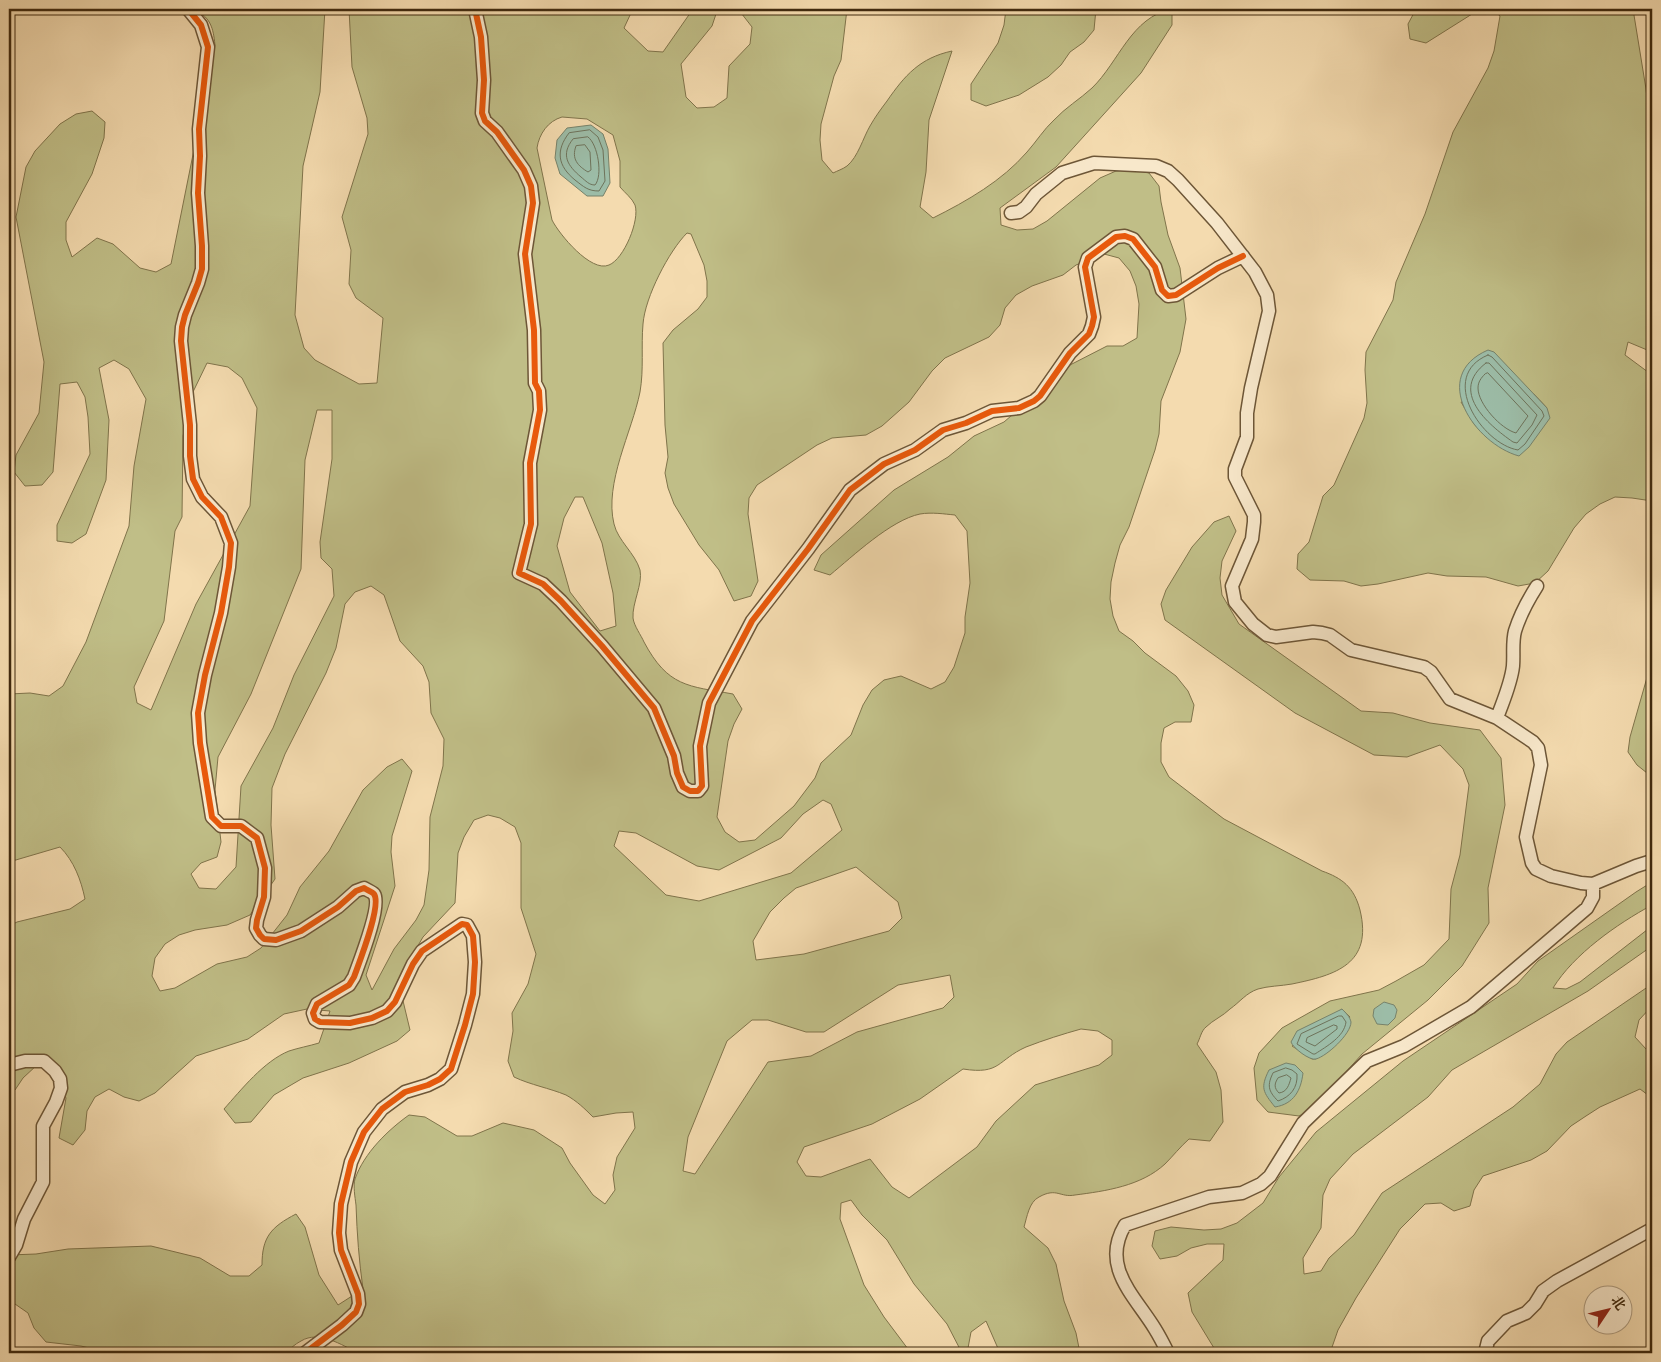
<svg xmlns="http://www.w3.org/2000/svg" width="1661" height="1362" viewBox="0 0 1661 1362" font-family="'Libre Bodoni','Noto Serif SC',serif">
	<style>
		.green { fill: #c0be87; stroke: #80744b; fill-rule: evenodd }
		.water { fill: #9cbca7; stroke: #77826a }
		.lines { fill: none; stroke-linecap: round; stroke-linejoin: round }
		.shore { stroke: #6e735b; stroke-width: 1 }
		.minor-casing { stroke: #6d5637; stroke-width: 15 }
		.minor { stroke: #f8e8cb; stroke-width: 12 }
		.cycleway-casing { stroke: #f8e8cb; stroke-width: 9 }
		.cycleway { stroke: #e8590c; stroke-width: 6 }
	</style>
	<rect width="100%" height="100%" fill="#f4dbaf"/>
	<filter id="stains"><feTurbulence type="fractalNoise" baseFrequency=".004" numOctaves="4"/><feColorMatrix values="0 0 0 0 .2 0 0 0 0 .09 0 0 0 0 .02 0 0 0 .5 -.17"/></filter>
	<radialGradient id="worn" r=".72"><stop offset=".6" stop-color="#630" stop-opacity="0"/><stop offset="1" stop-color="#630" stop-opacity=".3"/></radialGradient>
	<path class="green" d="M195,9H325L320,92L303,166L295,315L304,348L315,360L359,384L377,383L383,318L356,298L349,284L351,250L342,217L368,134L367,118L352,67L349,9H637L631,13L624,28L648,51L663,52L693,9H720L717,11L712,26L681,64L686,97L697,108L714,107L727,98L729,66L750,44L752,27L738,9H847L841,60L834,76L821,124L820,140L822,160L833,173C837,171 843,169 847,166C858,157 863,138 870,126C875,117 881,109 887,101C905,75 920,58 952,51L929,120L926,172L920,207L933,218C967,201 1002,181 1027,152C1036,142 1044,129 1054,120C1065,108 1080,99 1092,88C1119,62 1131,17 1172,9V25L1141,73L1056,167L1000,208L1001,225L1017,230L1033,229L1047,221L1100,178L1116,171L1133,169L1149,173L1159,186L1161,202L1168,235L1180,268L1186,319L1180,352L1161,401L1159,434L1155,450L1129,527L1120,545L1115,563L1111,582L1110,599L1113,616L1119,631L1133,641L1145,653L1176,676L1188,691L1194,705L1191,722H1175L1164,728L1161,743V762L1169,777L1224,819L1322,871C1342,878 1354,887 1360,910C1373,964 1336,975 1292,984C1281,986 1268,986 1258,989C1246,993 1240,1002 1230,1009C1223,1016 1213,1020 1206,1027C1201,1031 1200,1039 1197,1044L1216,1072L1221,1090L1223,1122L1210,1141L1189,1139C1180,1147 1173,1156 1165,1164C1141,1186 1106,1191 1075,1195C1060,1198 1057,1187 1039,1197C1029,1202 1027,1217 1024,1227L1048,1248L1056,1264L1064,1301L1076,1333L1080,1353H1000L986,1321L971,1332L968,1348L971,1353H962L947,1324L914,1284L887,1240L862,1215L851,1200L841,1203L840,1219L864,1285L884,1317L911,1353H358C342,1345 319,1330 301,1341C295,1344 290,1349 285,1353H98L97,1350L81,1346L46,1342L34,1328L28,1313L15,1304L9,1306V1255L36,1254L68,1249L151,1246L200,1258L230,1276H249L262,1265C262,1237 271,1227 296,1214L305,1227L319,1275L338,1305L363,1289C359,1261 357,1234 356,1205C355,1197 353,1186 355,1179C364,1153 388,1130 409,1115L425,1117L457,1136H472L503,1123L534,1130L562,1148L570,1163L593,1195L605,1204L615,1190L613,1175L617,1157L635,1128L633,1112L616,1113L593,1117C585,1109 577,1101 566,1095C549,1088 531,1085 514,1077L508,1061L513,1031L512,1013L528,984L536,954L521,908V843L515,827L500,818L488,815L474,820L464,837L458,853L455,903L423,937L398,980L410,1030L397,1041L349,1063L303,1078L274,1095L251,1122L235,1123L224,1109C241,1090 264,1061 289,1051C298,1048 309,1046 319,1043L330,1011L307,1009L284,1014L248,1039L196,1056L155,1093L139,1101L124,1097L109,1089L95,1097L87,1111L85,1130L73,1145L59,1138L66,1098L61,1088L60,1079L37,1065L23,1078L15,1090L9,1094V926L17,922L70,909L85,899C81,880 74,861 60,847L9,862V694L30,693L49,696L63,686L86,642L129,526L134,466L146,399L129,369L114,360L99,368L109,420L106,480L86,534L72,543L57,541V525L90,454L88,417L85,397L77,382L60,384L53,472L42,485L25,486L14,472L16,455L39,413L44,362L16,217L26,167L35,151L60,124L76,114L92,111L105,122L104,138L92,174L66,222V240L72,257L97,238L113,244L140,268L156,272L171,264L215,45C213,27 211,19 195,9ZM562,117L587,119L613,135L620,161V187C625,193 632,198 635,205C640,220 624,259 609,265C591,273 559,234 552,220L537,148C539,134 548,121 562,117ZM687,233L691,234L704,265L707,281V297L698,309L673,330L663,343L665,425L668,457L665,473L668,488L674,504L699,545L719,570L734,601L751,596L758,581L748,514L749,498L757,485L817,445L832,438L866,435L882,426L909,402L932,371L945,358L989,337L1000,325L1005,308L1016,295L1032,286L1063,275L1076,265L1104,254L1119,258L1130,271L1136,286L1139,304L1137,338L1123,346H1107L1070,365L1004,422L974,436L948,457L894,490L821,555L814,570L830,575C853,556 891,520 920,514C932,512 944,514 955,515L967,531L970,583L965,617V633L954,667L945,682L931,689L901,676L884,680L872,690L863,705L851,735L821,763L815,778L794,806L755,840L739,842L725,832L717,817L728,741L734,724L742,709L733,694C688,686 668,687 644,642C641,635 634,626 633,618C632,603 643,584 640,570C635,553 618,541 614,524C604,483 632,432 640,392C644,369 641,346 643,324C645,297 669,251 687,233ZM207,363L228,367L242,378L257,408L250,506L196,604L151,710L137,703L134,687L164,621L175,531L182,517L183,436L192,394ZM317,410H332V459L320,542L321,558L332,569L334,596L294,675L273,728L241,786L236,867L216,889L199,888L191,874L201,863L217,857L221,842L215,790L218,757L251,694L301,569L305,460ZM575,497H583L602,543L613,593L616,626L600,631L570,592L557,546L564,518ZM371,586L384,595L400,641L423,666L429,682L431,713L444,739L443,766L430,817L429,870L424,905L416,920L394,949L372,990L366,975L395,886L391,852L392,836L412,771L402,759L387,767L363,790L329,851L300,887L287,915L261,948L247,957L217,964L175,988L160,991L152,976L155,958L165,944L179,935L195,930L227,925L250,915L275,879L271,825L272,788L285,754L326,673L336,648L345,604L355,592ZM823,800L831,804L842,830L791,873L699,901L666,895L614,846L619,831L636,833L697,866L719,870L781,838L803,814ZM856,867L898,902L902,918L889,931L804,954L756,960L753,941L770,912L784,898L796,888ZM950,975L954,997L943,1008L857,1032L811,1056L768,1062L695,1174L683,1171L688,1137L727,1041L752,1020H768L806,1032H824L898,985ZM1081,1029L1098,1031L1112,1040V1055L1099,1065L1035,1085L996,1121L977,1147L909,1198L892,1187L870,1159L821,1177L806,1176L797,1162L804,1147L872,1124L920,1099L963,1069C1001,1075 997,1060 1026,1047C1044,1040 1063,1034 1081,1029Z
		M1006,9H1096L1094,30L1084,42L1070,52L1061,65L1048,77L1019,95L986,106L971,100V84L998,43L1004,25Z
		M1416,9H1480L1426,43L1410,39L1408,24Z
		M1492,9H1633L1646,89L1652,143V352L1628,342L1625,355L1652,375V501L1632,498L1615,497L1600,504L1586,514L1574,528L1548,571L1535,583L1518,586L1486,577L1447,576L1428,573L1378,584L1361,586L1344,581L1310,580L1297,569L1298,554L1309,542L1323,496L1334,485L1364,418L1367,403L1365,370L1366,352L1393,300L1396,282L1425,214L1453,132L1488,68L1494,51L1500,16ZM1534,394L1547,408L1487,438L1474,424L1461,402Z
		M1229,516L1236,531L1222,561L1220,578L1222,595L1239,624L1361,711L1393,713L1430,723L1480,730L1501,758L1505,805L1488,888L1489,923L1462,966L1428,1000L1362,1054L1313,1109L1299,1116L1268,1112L1257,1100L1254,1068L1259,1053L1282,1028L1330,1001L1379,990L1396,981L1424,965L1449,939L1451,889L1460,855L1469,785L1463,769L1440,745L1407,757L1374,755L1295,713L1165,620L1161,604L1166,590L1192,547L1214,522ZM1342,1009L1350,1017L1316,1059H1312L1292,1046Z
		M1652,623V777L1637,765L1628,752L1630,737L1648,674L1649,641Z
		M1652,882V905C1617,924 1574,954 1553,988L1566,989L1580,982L1652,926V946L1588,991L1452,1070L1428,1097L1353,1154L1330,1179L1323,1195L1321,1228L1303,1258L1304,1274L1321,1271L1329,1258L1354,1235L1382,1193L1513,1107L1540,1084L1556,1054L1567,1042L1652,984V1006L1639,1020L1635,1037L1646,1049L1652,1051V1098L1640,1089L1600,1107L1586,1116L1571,1126L1547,1151L1531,1160L1483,1176L1474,1190L1470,1206L1454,1211L1441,1203L1425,1204L1400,1229L1356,1298L1338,1330L1330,1353H1217L1192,1312L1188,1293L1223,1260L1224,1244H1207L1191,1248L1177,1256L1160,1259L1152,1246L1155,1231L1171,1227L1204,1230L1221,1229L1237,1223L1263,1203L1279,1177L1316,1132L1403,1061L1517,984L1538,961L1636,892Z"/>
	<path class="water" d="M591,125L603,134L608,149L610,183L603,196H587L560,174L555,158L557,140L567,128Z
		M1488,350L1494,352L1547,408L1550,418L1529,447L1519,456C1475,444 1428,376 1488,350Z
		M1384,1002L1394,1005L1397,1010L1395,1018L1388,1025L1377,1024L1373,1016L1374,1009Z
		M1342,1009C1346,1013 1350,1017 1351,1022C1351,1034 1327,1056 1316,1059C1310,1061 1293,1048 1291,1042L1297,1031Z
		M1286,1063L1295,1065L1303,1073C1301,1090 1294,1104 1275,1107C1263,1092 1260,1088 1269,1070Z"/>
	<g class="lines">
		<path class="shore" d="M590,130L598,137L603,150L605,181L599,191C588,191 584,187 575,180C558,166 555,151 569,133Z
			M588,137C598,144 603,176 595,185C589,185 586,181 581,177C568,166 560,155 573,139Z
			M585,145L590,152L591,170L588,172C578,166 571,159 576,146Z
			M1488,355L1492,357L1542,411L1544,416L1525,444L1518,450C1482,444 1437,376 1488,355Z
			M1486,363H1489L1537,415L1532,425L1517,443L1513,442C1487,424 1449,391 1486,363Z
			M1488,373L1528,416L1516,433C1501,429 1478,404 1478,388C1478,382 1481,378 1485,374Z
			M1339,1016H1342L1346,1022C1344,1037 1327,1046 1315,1054H1313L1297,1044L1301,1034Z
			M1334,1025L1337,1026V1029L1315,1046L1306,1042L1307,1038Z
			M1286,1068L1292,1070L1297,1074C1298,1088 1290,1097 1278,1101C1268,1091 1267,1085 1273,1073Z
			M1287,1075L1291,1078C1289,1085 1287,1092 1279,1093C1274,1088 1274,1084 1278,1078Z"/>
		<g class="minor-casing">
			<path id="minor" d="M188,9L201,25L208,47L199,129L200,156L198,193L202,246V269L198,283L185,315L182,327L181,341L190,425V456L193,479L202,497L221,517L231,543L229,567L221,613L205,675L198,713L200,743L212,817L221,826H241L257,838L265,868L264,897L257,920L256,928L260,935L264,939L276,940L301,931L338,907L356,891L364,888C367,890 372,892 374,894C382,905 359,963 354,977L349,985L317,1004L313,1013L315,1019L320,1022L350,1023L372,1018L387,1011L395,1002L413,964L422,951L462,924L467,925L473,936L475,962L473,994L465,1025L451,1069L440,1079L428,1085L405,1092L382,1109L364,1132L351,1162L341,1204L339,1233L341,1250L358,1294L359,1304L356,1312L342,1325L305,1353
				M475,9L481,37L484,80L482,113L485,121L497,132L524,170L531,186L533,203L525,254L534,330L535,383L539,391L540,410L530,463L531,524L519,573L543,584L561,601L602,646L654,708L674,756L677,773L683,787L690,791H698L702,786L700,746L709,703L752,621L808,549L850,490L884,464L915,450L943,430L966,423L992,411L1019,408L1034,401L1040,396L1070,353L1089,334L1092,326L1094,317L1085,267L1088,258L1116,237L1125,236L1133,239L1155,267L1162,290L1168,296L1176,295L1218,268L1243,256
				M1011,213L1019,212L1026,207L1036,194L1062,173L1094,163L1156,166L1168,171L1178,180L1217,223L1255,272L1267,295L1269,311L1251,388L1247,413V437L1235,469V477L1254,515V522L1252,539L1232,586L1235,602L1253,624L1267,635L1276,637L1313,632L1322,633L1330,635L1351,650L1424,667L1431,672L1450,699L1497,718L1533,742L1538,748L1541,765L1526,837L1532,863L1536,869L1551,876L1581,883L1593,884L1636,866L1652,861
				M1497,718C1503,701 1511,684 1513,666C1514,654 1512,642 1515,631C1520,615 1528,600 1537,586
				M9,1065L25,1061H44L55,1071L60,1079L61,1088L56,1102L43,1126V1182L24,1219L16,1245L9,1257
				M1168,1353C1164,1345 1160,1337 1155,1329C1135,1296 1100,1267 1125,1225L1209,1197L1242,1193L1261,1184L1270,1176L1303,1123L1367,1061L1404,1046L1471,1007L1587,908L1593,897V884
				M1485,1353L1488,1341L1507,1321L1526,1313L1535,1304L1543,1291L1557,1281L1652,1229"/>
		</g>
		<use href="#minor" class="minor"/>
		<g class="cycleway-casing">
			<path id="cycleway" d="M188,9L201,25L208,47L199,129L200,156L198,193L202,246V269L198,283L185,315L182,327L181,341L190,425V456L193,479L202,497L221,517L231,543L229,567L221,613L205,675L198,713L200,743L212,817L221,826H241L257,838L265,868L264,897L257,920L256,928L260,935L264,939L276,940L301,931L338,907L356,891L364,888C367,890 372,892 374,894C382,905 359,963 354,977L349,985L317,1004L313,1013L315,1019L320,1022L350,1023L372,1018L387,1011L395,1002L413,964L422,951L462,924L467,925L473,936L475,962L473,994L465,1025L451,1069L440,1079L428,1085L405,1092L382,1109L364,1132L351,1162L341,1204L339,1233L341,1250L358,1294L359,1304L356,1312L342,1325L305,1353
				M475,9L481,37L484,80L482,113L485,121L497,132L524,170L531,186L533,203L525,254L534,330L535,383L539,391L540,410L530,463L531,524L519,573L543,584L561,601L602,646L654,708L674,756L677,773L683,787L690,791H698L702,786L700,746L709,703L752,621L808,549L850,490L884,464L915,450L943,430L966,423L992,411L1019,408L1034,401L1040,396L1070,353L1089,334L1092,326L1094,317L1085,267L1088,258L1116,237L1125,236L1133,239L1155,267L1162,290L1168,296L1176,295L1218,268L1243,256"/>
		</g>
		<use href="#cycleway" class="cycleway"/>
	</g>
	<rect width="1661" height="1362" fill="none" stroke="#f4dbaf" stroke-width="30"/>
	<rect x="10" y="10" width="1641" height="1342" fill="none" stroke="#402a0f" stroke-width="2.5"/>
	<rect x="15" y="15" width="1631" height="1332" fill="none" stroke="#402a0f"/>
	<g transform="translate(1608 1310) rotate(55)"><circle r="24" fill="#f8e8cb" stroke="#ae9c80"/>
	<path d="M0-4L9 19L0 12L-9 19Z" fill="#8f2418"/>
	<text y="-8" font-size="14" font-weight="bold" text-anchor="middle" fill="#402a0f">北</text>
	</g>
	<rect width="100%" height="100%" filter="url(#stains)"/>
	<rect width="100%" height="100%" fill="url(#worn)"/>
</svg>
